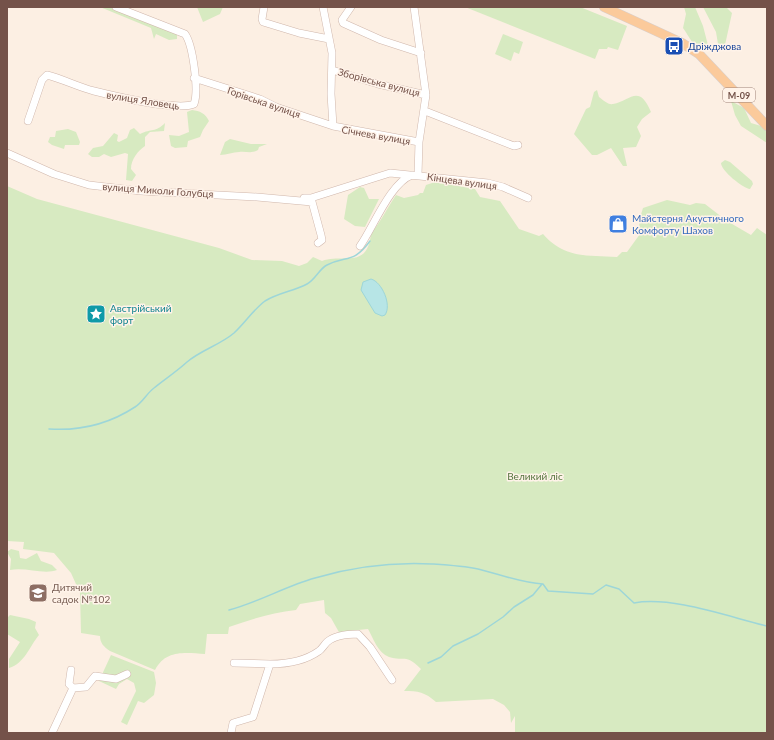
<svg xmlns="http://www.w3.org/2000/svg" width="774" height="740" viewBox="0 0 774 740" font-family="Lato,sans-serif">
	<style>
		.green { fill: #d7eac1 }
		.water { fill: #b7e5e6; stroke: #9dd6d8 }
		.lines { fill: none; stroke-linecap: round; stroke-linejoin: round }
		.stream { stroke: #9dd6d8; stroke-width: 1.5 }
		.minor-casing { stroke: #d0b7ac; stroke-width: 8 }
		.major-casing { stroke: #d8cfcc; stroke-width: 10 }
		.minor { stroke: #fff; stroke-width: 7 }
		.major { stroke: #fbca9b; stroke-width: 9 }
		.labels { text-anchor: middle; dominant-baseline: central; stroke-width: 3; stroke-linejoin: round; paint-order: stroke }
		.shield { fill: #fff3e9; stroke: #9e8279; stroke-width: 1 }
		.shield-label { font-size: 9px; font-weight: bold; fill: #745249 }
		.transit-label { font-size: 10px; fill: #164399; stroke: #fff3e9; text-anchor: start }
		.street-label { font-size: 10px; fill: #745249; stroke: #fff3e9 }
		.shop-label { font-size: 10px; fill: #366cbe; stroke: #fff3e9; text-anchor: start }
		.culture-label { font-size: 10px; fill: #0d838f; stroke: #fff3e9; text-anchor: start }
		.park-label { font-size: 10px; fill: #55743e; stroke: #fff3e9 }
		.education-label { font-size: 10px; fill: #785e54; stroke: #fff3e9; text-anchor: start }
	</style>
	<rect width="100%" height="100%" fill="#fcefe3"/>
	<path class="green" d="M100,7H115L177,33V39L169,40L156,34L154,39L151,28Z
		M197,7H223L220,14L203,22Z
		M465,7H580L627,26L618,50L608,47L607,49H599L595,59Z
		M684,7H695L703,26L709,49C691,46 693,42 683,28L686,14Z
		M703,7H726L732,13L725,45L718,44L716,32Z
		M503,34L523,42L519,54L514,52L511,61L495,54Z
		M597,90L599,97C603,100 608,105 613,104C630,101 639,83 651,112L642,119L637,127L641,136L636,147L623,148L627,166H623L611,148L597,155H592L574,134L586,109L590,107L594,92Z
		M731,101L744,108L751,123L761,126L767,131V143L741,126L735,115Z
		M192,110C200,111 205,113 209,121L203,130L200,137L188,141L187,147L175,148L171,146L169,135L179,136L189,132L187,112Z
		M165,123L164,131L150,132L145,137V146C138,151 131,159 131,169L136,175L132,181L126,180L128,154L125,153L111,157L104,154L99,157H92L88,154L93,148L103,146L114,133L118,135L117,141L119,142L127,138L130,130L134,128L140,134C152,128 155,133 165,123Z
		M68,129L76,132L80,142L79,145H65L64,149L52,145L48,142L50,137H55L56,131Z
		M230,139L251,144H267L259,147L258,150C252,154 246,151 239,152C233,152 227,155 220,155L225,142Z
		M725,160L730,162L752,181L753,184L750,189C743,188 721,171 721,163Z
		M435,182L475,189L480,197L500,201L519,229L539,236L543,234C565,259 588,255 617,257L622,252H627L640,234L639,221L643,208L667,200L690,205L696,203L705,204L727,221L751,235L757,228L767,235V733H515V716L511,723L510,712L504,705L493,699L436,702C425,692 418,691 404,691L421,669C405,653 406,662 389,657C378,653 373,638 368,629L348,631L340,634L331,618L325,613L324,600L300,604L296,610C272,613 251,619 229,627L228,634H207L205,654C186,653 166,649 155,670L110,651C104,647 100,643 100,636L81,633L80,593L71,573L54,553L23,549L24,542L7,541V186L37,199L219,248L252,260L282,261L299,266L307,263L313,257L322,261C343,253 368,270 371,233C381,222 387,208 396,195L404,198L418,195L420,193H423L426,185Z
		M360,187L364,188L369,199H379L365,227L355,226L344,219L348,195Z
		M11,549L19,551L20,558L26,559L37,553L41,561L52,565L57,570C44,575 26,567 10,570L11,559L7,552Z
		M10,615L29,619L36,622L35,628L39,635C29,647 25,663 9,668V659L20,642L7,634V618Z
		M111,655L154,672L156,683L154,695L144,703L138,701L127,725L121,722L136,691L134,683L127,679L119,684L116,689L99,681Z"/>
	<path class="water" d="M371,279C382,282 392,305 385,315L382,316L375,313L361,290L363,282Z"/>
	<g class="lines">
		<path class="stream" d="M49,429C79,431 109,424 135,407C143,402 147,393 154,388C165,379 176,372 187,362C201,350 220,345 234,333C245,323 253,310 265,301C278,293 294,291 307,284C316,279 319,269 327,265C347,255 353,264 370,241
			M229,610C259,602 286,586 315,578C352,567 393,562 432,564C447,565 463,566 478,569C499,574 521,583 543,584L548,591L593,594L606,585L619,589L634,603C672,596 729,617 767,626
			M428,663L441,657L453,646L478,634L503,617L514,607L533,595L542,584"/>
		<g class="minor-casing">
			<path id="minor" d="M264,7L262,19L263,22L299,33L329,39
				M323,7L332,53L331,94L333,126
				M351,7L342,20L343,23L381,40L421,53
				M414,7L426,95L419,142L418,175
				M332,70L378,84L426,95
				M194,78L260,99L276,107L333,126L419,142
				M425,111L514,146L518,145
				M28,121L42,80L47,75C63,79 78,87 94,91C114,96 177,111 194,104C199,91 193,45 185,34L116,7
				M7,153L54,174L89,185L141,191L257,197L312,202
				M304,198H311L390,173L488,183L503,187L528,198
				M311,198L321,235L322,240L318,243
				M360,246C373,228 390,183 412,175
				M234,663L270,664
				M73,688L86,687L95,676L116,679L127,674
				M52,733L73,688L69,684L71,670
				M231,733L233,723L253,717L270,664C287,664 305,661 319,651C322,649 324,645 327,642C335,635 348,634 358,634L370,647L392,680"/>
		</g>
		<g class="major-casing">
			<path id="major" d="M604,7L682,43L699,54L767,126"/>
		</g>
		<use href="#minor" class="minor"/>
		<use href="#major" class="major"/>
	</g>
	<defs>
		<g id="bus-square" transform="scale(1)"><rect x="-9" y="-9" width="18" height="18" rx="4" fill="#1a4fb4" stroke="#fff3e9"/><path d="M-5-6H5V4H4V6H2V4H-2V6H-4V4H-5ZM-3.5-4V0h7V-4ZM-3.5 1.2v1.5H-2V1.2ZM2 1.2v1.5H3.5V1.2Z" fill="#fff"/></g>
		<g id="shop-square" transform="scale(1)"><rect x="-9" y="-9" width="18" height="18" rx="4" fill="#3f7fe0" stroke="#fff3e9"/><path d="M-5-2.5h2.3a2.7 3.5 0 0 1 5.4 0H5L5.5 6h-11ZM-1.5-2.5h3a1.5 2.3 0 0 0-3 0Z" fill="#fff"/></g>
		<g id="sight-square" transform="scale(1)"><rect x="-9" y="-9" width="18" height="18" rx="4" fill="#0f9aa8" stroke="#fff3e9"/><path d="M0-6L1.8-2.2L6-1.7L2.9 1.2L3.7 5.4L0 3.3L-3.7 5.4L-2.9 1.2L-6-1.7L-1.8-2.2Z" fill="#fff"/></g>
		<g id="school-square" transform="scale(1)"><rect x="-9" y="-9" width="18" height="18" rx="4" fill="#8d6e63" stroke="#fff3e9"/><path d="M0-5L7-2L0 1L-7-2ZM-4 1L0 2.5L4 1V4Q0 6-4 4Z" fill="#fff"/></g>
	</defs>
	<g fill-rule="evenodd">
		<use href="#bus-square" x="674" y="46"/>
		<use href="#shop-square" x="618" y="224"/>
		<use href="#sight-square" x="96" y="314"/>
		<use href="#school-square" x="38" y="593"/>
	</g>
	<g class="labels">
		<rect class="shield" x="723" y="88" width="32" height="14" rx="3"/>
		<g class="shield-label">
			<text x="739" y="95">М-09</text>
		</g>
		<g class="transit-label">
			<text x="688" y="46">Дріжджова</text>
		</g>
		<g class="street-label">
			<text transform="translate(379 82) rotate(15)">Зборівська вулиця</text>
			<text transform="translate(143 100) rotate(9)">вулиця Яловець</text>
			<text transform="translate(264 102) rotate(19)">Горівська вулиця</text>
			<text transform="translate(376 135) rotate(10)">Січнева вулиця</text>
			<text transform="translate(462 181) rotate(8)">Кінцева вулиця</text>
			<text transform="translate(158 190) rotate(4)">вулиця Миколи Голубця</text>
		</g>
		<g class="shop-label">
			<text x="632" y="218">Майстерня Акустичного<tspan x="632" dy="12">Комфорту Шахов</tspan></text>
		</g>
		<g class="culture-label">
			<text x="110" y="308">Австрійський<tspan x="110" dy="12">форт</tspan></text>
		</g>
		<g class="park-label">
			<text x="535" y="476">Великий ліс</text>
		</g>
		<g class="education-label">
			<text x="52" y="587">Дитячий<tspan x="52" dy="12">садок №102</tspan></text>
		</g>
	</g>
	<rect width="774" height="740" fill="none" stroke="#745249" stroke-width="16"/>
</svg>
